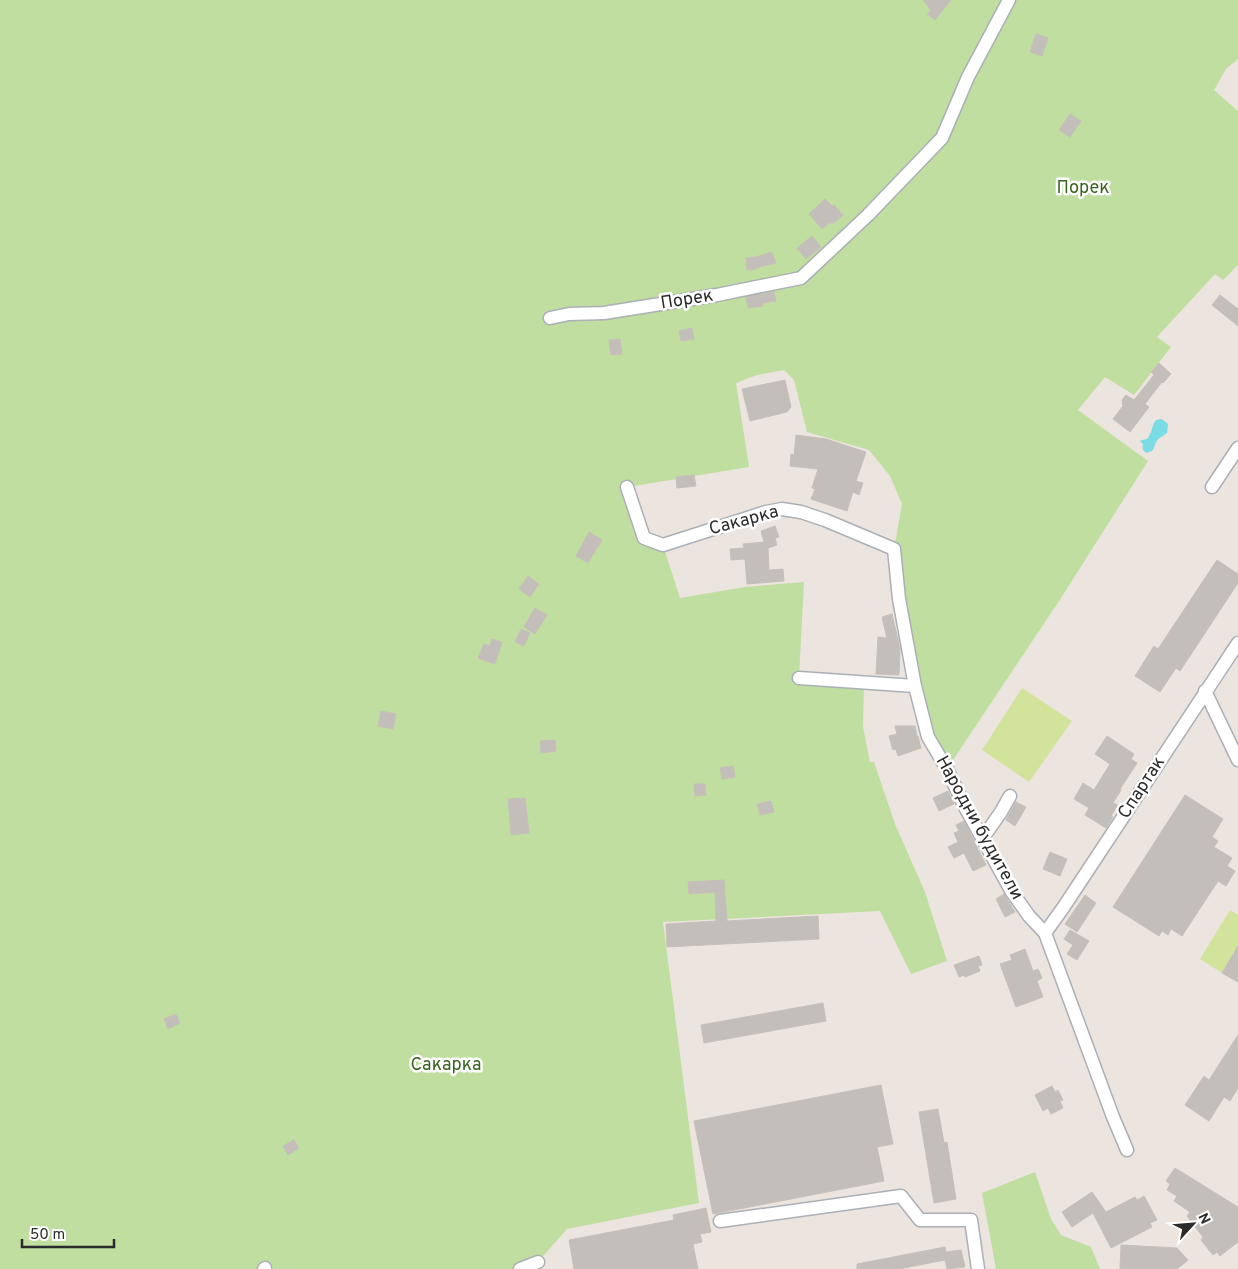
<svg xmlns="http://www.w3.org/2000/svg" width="1238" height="1269" viewBox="0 0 1238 1269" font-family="Overpass,sans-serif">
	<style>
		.green { fill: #c0dea0 }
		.pitch { fill: #d2e49c }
		.water { fill: #7adce5 }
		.building { fill: #c4bebb; stroke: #c7bfb8 }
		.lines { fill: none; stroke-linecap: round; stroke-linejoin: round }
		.minor-casing { stroke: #abafb6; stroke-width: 15 }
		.minor { stroke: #fff; stroke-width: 12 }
		.labels { text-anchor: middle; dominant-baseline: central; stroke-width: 5; stroke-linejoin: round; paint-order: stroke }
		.park-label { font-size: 18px; fill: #3a6320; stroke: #fff }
		.street-label { font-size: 18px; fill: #2b2b2b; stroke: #fff }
	</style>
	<rect width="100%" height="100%" fill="#ece4df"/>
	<path class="green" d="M0,0H1238V59L1226,69L1214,90L1238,111V265L1223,280L1215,274L1157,337L1171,347L1134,395L1105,377L1078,410L1148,461L1061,598L947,769L928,737L894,549L902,504L890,476L869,450L807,432L794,380L784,370L757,375L736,383L749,467L628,487L644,538L663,545L680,598L745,587L804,582L799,678L864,683L863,727L870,762H874L895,824L925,892L947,961L911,974L880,911L663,922L699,1203L567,1229L538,1262L520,1269H0Z
		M1035,1172L1051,1219L1061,1235L1091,1247L1100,1269H996L982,1193Z"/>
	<path class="pitch" d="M1022,688L1072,721L1029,782L982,750Z
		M1230,910L1238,915V946L1222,973L1200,959Z"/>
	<path class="water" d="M1162,419L1168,424L1167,433C1156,441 1158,437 1153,450L1147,453C1143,451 1142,449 1143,444L1140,441L1142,440L1147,439C1153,432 1151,426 1156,420Z"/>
	<path class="building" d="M923,0H951L935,20L927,14L931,10Z
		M1036,34L1048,38L1042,56L1030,52Z
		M1070,114L1081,121L1070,137L1059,130Z
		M825,199L832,206L834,205L843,215L834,223H829L822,229L809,214Z
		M812,236L821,247L806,259L797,248Z
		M772,252L776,263L756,268V269L747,270L746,258L756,257Z
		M774,292L776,301L762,303L763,306L748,308L746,297Z
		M1220,295L1238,309V326L1212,305Z
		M692,328L694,339L681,341L679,331Z
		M620,339L622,354L611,355L609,340Z
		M1159,363L1171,374L1163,383L1162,382L1145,404L1149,407L1130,432L1113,419L1123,406L1122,400L1126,395L1134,400L1154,375L1151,372Z
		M785,380L791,407L787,412L750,421L742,389Z
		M796,435L826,439L866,452L856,481L863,483L859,495L853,492L847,511L811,499L815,489L812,488L818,469L790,466L791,454L794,455Z
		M694,475L696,486L677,488L676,477Z
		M775,526L779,537L775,538L777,545L768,548L769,570L783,569L784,581L747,584L745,559L731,560L730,549L744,548L743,544L764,542L761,531Z
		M589,532L602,540L588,563L576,556Z
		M1217,560L1238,574V583L1180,671L1176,668L1160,692L1135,676L1154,646L1158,649Z
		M528,576L539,584L530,597L519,589Z
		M535,608L547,615L535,634L524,627Z
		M892,614L900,649L899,675L876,674L878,637L887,638L882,617Z
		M521,629L530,633L524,646L515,642Z
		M492,639L502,642L495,664L478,658L484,644L490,646Z
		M381,711L396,714L393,729L378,726Z
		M895,726H915L917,736H918L921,748L898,756L896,749L893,750L889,736L897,734Z
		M1107,736L1134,754L1131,759L1137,763L1120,789L1121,790L1113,803L1118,805L1111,816L1113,817L1106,828L1085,815L1089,808L1074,799L1083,783L1094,790L1110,764L1095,754Z
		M555,740L556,751L541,753L540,741Z
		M733,766L735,777L722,779L720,768Z
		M694,784H705L706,795L695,796Z
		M948,791L954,804L939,811L933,798Z
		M1185,795L1223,819L1212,837L1218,841L1214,847L1232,858L1227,866L1235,871L1226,886L1218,881L1182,936L1171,929L1168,935L1162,931L1159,936L1113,907Z
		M525,798L529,833L511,835L508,799Z
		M771,801L774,812L760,815L757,804Z
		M1016,802L1026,807L1015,826L1006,820Z
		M964,821L986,865L973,871L964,853L954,858L948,847L958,842L954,833L959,831L956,825Z
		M1050,852L1067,859L1060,876L1043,869Z
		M724,880L727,921L818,916L819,939L667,947L666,924L716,921L715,892L689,894L688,882Z
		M1004,894L1015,912L1005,917L996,899Z
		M1085,895L1096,903L1077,932L1065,924Z
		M1070,930L1089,941L1077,960L1067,954L1073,945L1064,939Z
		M1238,946V982L1222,973Z
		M1025,949L1033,971L1038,969L1042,978L1037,981L1043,997L1016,1007L1000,964L1012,960L1010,955Z
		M979,956L982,965L978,966L980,971L965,977L964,975L959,977L954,965Z
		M823,1003L826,1021L704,1043L701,1025Z
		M176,1014L180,1023L168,1029L164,1019Z
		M1238,1035V1088L1230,1101L1224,1097L1209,1121L1185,1105L1204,1076L1209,1080Z
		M881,1085L893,1144L877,1147L884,1181L713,1214L694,1121Z
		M1052,1086L1055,1092L1058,1090L1063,1100L1060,1101L1063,1108L1051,1114L1048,1108L1043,1111L1035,1095Z
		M938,1109L944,1143L947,1142L956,1199L934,1203L919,1112Z
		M294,1140L299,1148L288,1155L283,1146Z
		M1175,1168L1238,1207V1242L1220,1256L1217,1252L1213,1255L1201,1240L1203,1237L1187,1216L1190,1212L1174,1201L1177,1196L1167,1190L1170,1184L1166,1181Z
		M1092,1192L1106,1212L1135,1197L1137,1200L1144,1196L1157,1220L1150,1223L1152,1227L1111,1248L1093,1213L1072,1227L1062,1212Z
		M706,1208L711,1232L700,1234L702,1242L693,1244L698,1269H574L569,1240L674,1220L673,1215Z
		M1121,1245L1177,1248L1188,1260L1177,1269H1120Z
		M945,1247L946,1252L961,1250L965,1267L947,1269L945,1260L899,1269H857V1264Z"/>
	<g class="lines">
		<g class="minor-casing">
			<path id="minor" d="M550,318L569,314L604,313L717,295L801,278L868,215L942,138L968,77L1009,0
				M627,487L644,538L663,545L766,512L782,509L801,512L825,520L894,549L899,599L915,686L928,737L947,769L965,807L1012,892L1029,916L1045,933L1113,1117L1127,1150
				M1212,487L1238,448
				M799,678L915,686
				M1205,691L1238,760
				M982,839L1001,812L1010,796
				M1045,933L1063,908L1238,643
				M720,1221L901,1196L920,1220H971L978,1269
				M264,1269L265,1268
				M520,1269L538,1262"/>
		</g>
		<use href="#minor" class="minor"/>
	</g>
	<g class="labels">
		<g class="park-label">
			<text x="1083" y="188">Порек</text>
			<text x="446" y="1065">Сакарка</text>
		</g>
		<g class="street-label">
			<text transform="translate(687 300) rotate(-9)">Порек</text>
			<text transform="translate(744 521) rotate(-15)">Сакарка</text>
			<text transform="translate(1142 788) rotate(-57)">Спартак</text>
			<text transform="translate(979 828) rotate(61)">Народни будители</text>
		</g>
	</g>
	<g transform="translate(1193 1224) rotate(64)" stroke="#ffffff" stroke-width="4" paint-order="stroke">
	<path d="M0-4L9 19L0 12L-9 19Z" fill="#2b2b2b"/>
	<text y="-8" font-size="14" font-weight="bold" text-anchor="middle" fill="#2b2b2b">N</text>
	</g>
	<path d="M22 1239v8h92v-8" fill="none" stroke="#2b2b2b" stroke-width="2.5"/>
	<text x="30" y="1239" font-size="15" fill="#2b2b2b" stroke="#ffffff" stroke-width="4" paint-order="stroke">50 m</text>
</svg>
